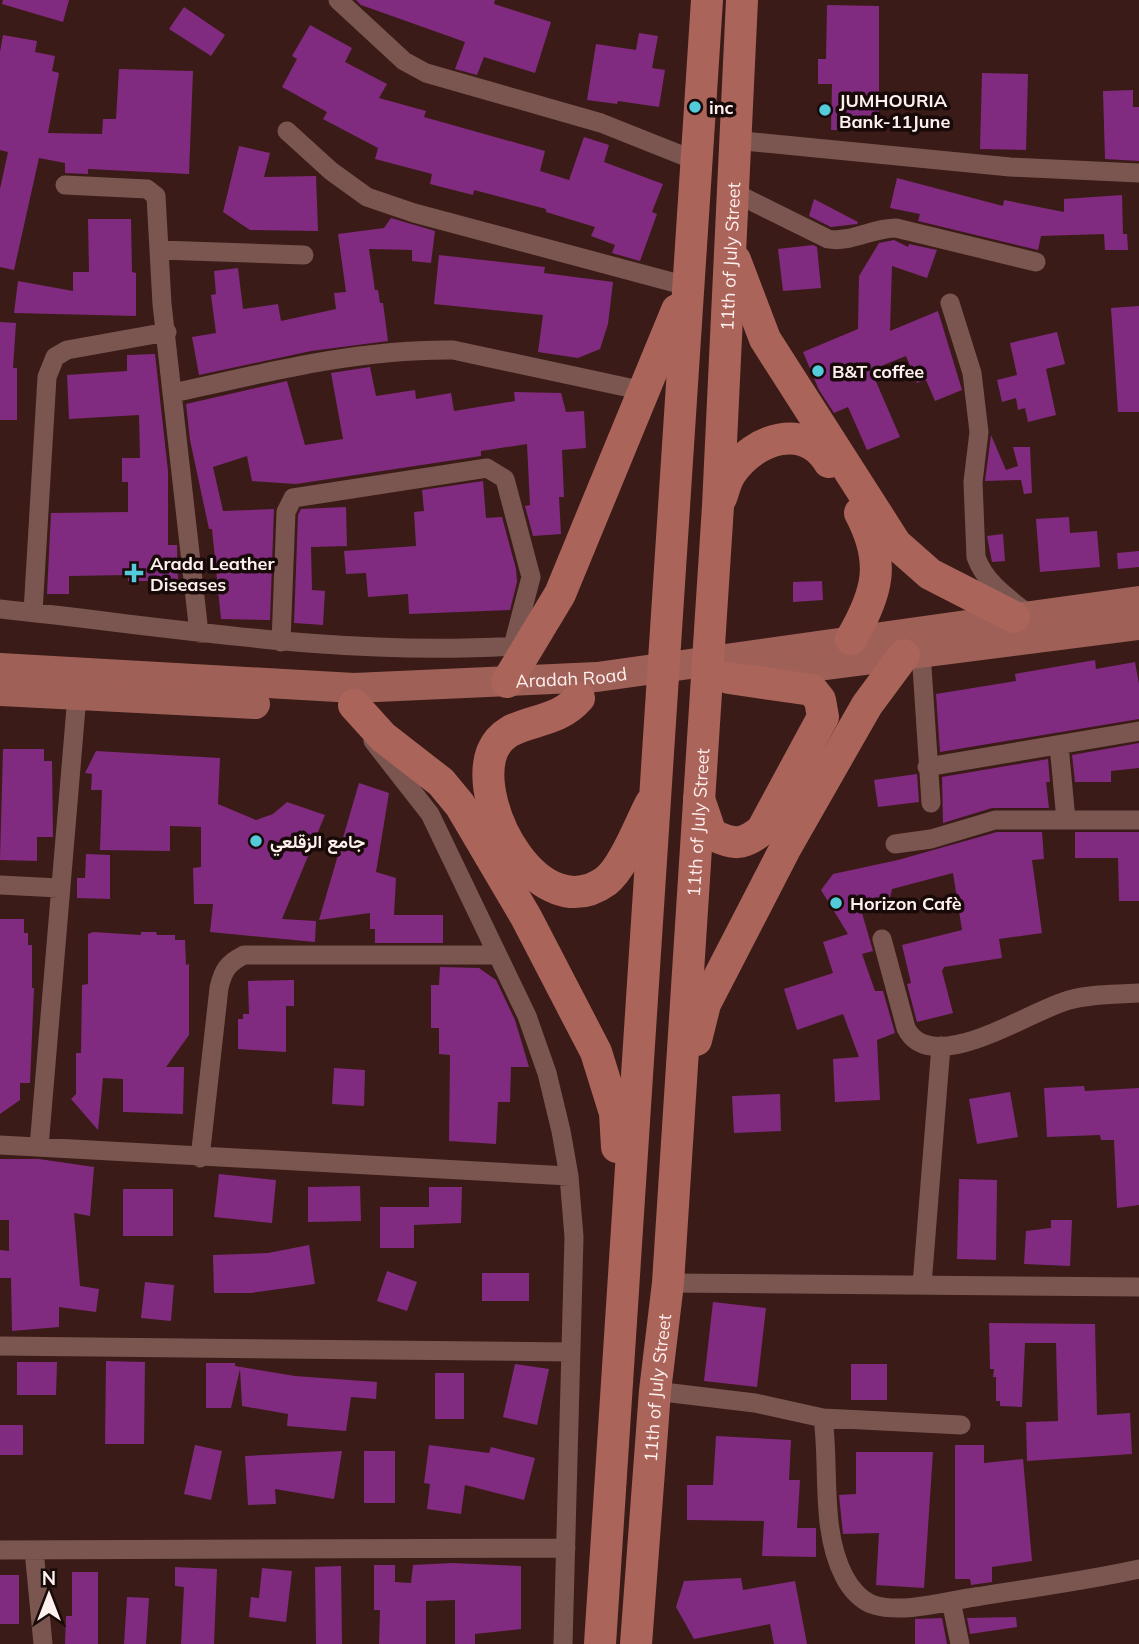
<svg xmlns="http://www.w3.org/2000/svg" width="1139" height="1644" viewBox="0 0 1139 1644" font-family="Mulish,Vazirmatn,sans-serif">
	<style>
		.building { fill: #802b7f }
		.lines { fill: none; stroke-linecap: round; stroke-linejoin: round }
		.minor { stroke: #7b5650; stroke-width: 19 }
		.primary { stroke: #9f6058; stroke-width: 30 }
		.trunk { stroke: #ab645a; stroke-width: 32 }
		.poi-dot { fill: #53cbdb; stroke: #180a08; stroke-width: 2.5 }
		.labels { text-anchor: middle; dominant-baseline: central; stroke-width: 7; stroke-linejoin: round; paint-order: stroke }
		.poi-label { font-size: 18px; font-weight: bold; fill: #fef0ee; stroke: #180a08; text-anchor: start }
		.street-label { font-size: 18px; fill: #fef0ee; stroke: #180a08 }
	</style>
	<rect width="100%" height="100%" fill="#3b1b17"/>
	<path class="building" d="M3,0H69L63,22L2,4Z
		M356,0H495L494,4L551,22L535,73L484,57L477,75L455,69L465,42L361,5Z
		M827,5L879,6V130H831L832,84H818V59H826Z
		M184,7L225,35L211,56L169,29Z
		M310,25L352,48L345,62L387,84L379,98L426,111L424,117L545,151L540,171L569,180L584,137L609,145L604,162L663,184L652,212L657,214L640,261L612,253L615,245L591,236L595,227L546,212V209L474,190L473,195L430,184L432,174L375,159L378,148L323,119L327,112L282,87L297,59L292,56Z
		M639,33L658,36L652,68L665,70L659,107L618,101L617,104L587,100L596,44L636,50Z
		M3,35L37,41L35,52L55,56L52,71L59,73L48,133L102,134L103,119H116L119,69L193,71L189,174L88,169V174L65,173V163L39,158L14,270L0,267V189L8,152L0,150V52Z
		M982,73L1028,74L1026,150L980,149Z
		M1133,90V107H1139V161L1105,159L1103,91Z
		M239,146L270,153L264,177L316,176L318,231L250,230L223,212Z
		M897,178L1003,206L1004,200L1064,212V199L1122,195L1123,234H1127L1128,250H1105L1104,234L1041,236L1038,250L918,221L920,214L890,208Z
		M814,199L858,222L857,224L831,227L809,216Z
		M391,218L435,231L431,263L412,261V250L369,249L375,290H378L380,303H383L388,341L311,351L199,375L192,337L216,333L211,295L216,294L214,271L238,268L243,309L278,304L281,321L336,309L334,293L346,292L338,234L384,228Z
		M88,219H131L132,272L136,273V316L14,313L18,281L73,291V272H89Z
		M894,240L908,247L909,244L937,250L927,278L892,266L890,331L938,311L962,390L935,401L926,380L917,383L906,356L871,370L900,437L867,450L848,407L834,413L819,390L803,352L858,329L859,276L879,243Z
		M813,245L817,247L821,288L783,291L778,249Z
		M439,255L545,267L544,273L613,282L608,324L600,349L578,358L538,352L543,315L434,304Z
		M1139,306V412H1118L1111,308Z
		M0,322L16,323L13,368H17V420H0Z
		M1057,332L1065,364L1046,369L1056,415L1028,422L1025,408L1018,410L1016,398L1002,402L997,380L1017,375L1010,343Z
		M155,354L168,471V545H177L178,581H128V575L69,576V594H47L51,513L128,512V482H122V458H140L139,415L69,419L67,375L127,371V355Z
		M370,367L376,396L415,390L416,399L451,393L454,411L515,401L514,392L561,393L566,412L584,411L586,448L562,450L564,497H559L561,534L533,536L525,506L530,505L527,444L481,451V456L296,484L252,481L247,456L213,467L223,511L274,509L270,620L221,619L212,529H209L190,440L186,404L287,381L305,445L343,439L331,373Z
		M991,435L1006,470L1018,466L1013,447H1030L1032,493L1024,494L1021,480L985,481Z
		M483,481L486,518L502,517L516,569L517,582L510,610L409,614L408,594L368,597L366,573L346,574L344,551L416,546L414,512L424,511L422,490Z
		M346,507L347,546L311,547L312,590L325,591L323,625L294,623L298,515L301,509Z
		M1069,517L1070,533L1097,531L1100,567L1040,572L1036,519Z
		M1003,534L1005,561L992,562L987,536Z
		M1139,551V567L1118,569L1117,553Z
		M822,581L823,600L793,602V582Z
		M1095,660L1096,669L1135,662L1139,684V719L940,752L936,694L1016,681L1015,674Z
		M1139,743V768L1111,771V782H1075L1072,755Z
		M3,749H44V761H52L53,837H37V861L0,860Z
		M96,751L220,758L218,804L256,820L273,814L287,802L325,815L282,919L316,921L315,942L210,932L213,904H194L193,868L201,867V827L170,826V851L100,850L102,790H91L92,774L85,773Z
		M1048,759L1050,782H1046L1049,808H992L943,823L942,777Z
		M917,774L919,802L878,807L874,780Z
		M359,783L389,793L376,872L396,878L394,915H443V943H375V929H370V913L319,920Z
		M997,832H1042L1044,859L1032,860L1042,933L999,939L1002,958L944,967L942,971L953,1013L917,1022L907,984L911,983L902,945L962,930L953,873L892,889L890,898L875,900L877,910L862,913L873,951L862,954L875,991H883L895,1033L877,1040L880,1100L835,1102L833,1059L859,1057L843,1014L797,1030L784,989L833,973L823,942L848,934L821,890L833,874L898,860Z
		M1075,832H1139V901H1119L1118,858H1075Z
		M86,854L110,855V899L77,898V878H85Z
		M0,919H24V933H28V945H32V988H34L30,1083H20V1100L0,1114Z
		M93,932L141,935V932H156L157,935H175V940H185L186,965L189,964V1035L166,1067H184L183,1114L123,1112V1079L103,1078L98,1130L71,1099L76,1094V1053H81L82,985L88,984V934Z
		M440,967L479,968L496,980L515,1020L529,1067H511L510,1102H498L496,1144L449,1141L450,1055L439,1054V1028H431V985H439Z
		M294,980V1006H286V1052L238,1049V1019H243V1014H249L248,981Z
		M334,1068L365,1070L364,1106L332,1104Z
		M1084,1086L1085,1091L1139,1088V1205L1117,1208L1114,1140H1101L1100,1135L1047,1137L1044,1088Z
		M1010,1092L1018,1137L977,1144L969,1099Z
		M780,1094L781,1131L734,1133L732,1096Z
		M0,1159H39L94,1167L90,1216L74,1213L80,1286L99,1289L96,1312L59,1307V1327L12,1331L11,1278H0V1250L9,1251V1220H0Z
		M219,1174L276,1180L272,1223L214,1217Z
		M959,1179L997,1180L996,1260L957,1259Z
		M360,1186L361,1221L308,1222V1187Z
		M429,1187H462L461,1223L414,1225V1248H380V1207H429Z
		M123,1189H173V1236H123Z
		M1051,1220H1072L1070,1266L1024,1264L1026,1231L1051,1228Z
		M309,1245L315,1284L251,1293H214L213,1255L268,1253Z
		M387,1271L417,1282L407,1311L377,1301Z
		M482,1273H529V1301H482Z
		M145,1282L174,1285L171,1321L141,1318Z
		M713,1302L766,1308L757,1387L704,1381Z
		M989,1323L1095,1324L1097,1415L1130,1413L1132,1454L1027,1461L1026,1422L1058,1421L1056,1343H1025L1022,1407L1000,1406V1401H996V1377H993L994,1369H990Z
		M106,1361L145,1362L144,1444H105Z
		M17,1362H57L56,1395H17Z
		M206,1363H235V1366L295,1376L377,1382L376,1399L351,1397L346,1431L287,1426L288,1414L242,1406L240,1369L231,1408H206Z
		M515,1364L549,1369L537,1425L503,1417Z
		M851,1364H887V1400H851Z
		M435,1373H464V1419H435Z
		M0,1425H23V1455H0Z
		M716,1436L791,1440L789,1480H800L797,1528H816V1557L762,1556L764,1521L687,1520V1485H713Z
		M195,1445L222,1451L211,1500L184,1494Z
		M429,1445L489,1453L491,1447L535,1458L524,1500L465,1485L461,1514L427,1509L430,1484L424,1483Z
		M955,1445H984V1463L1023,1459L1032,1561L992,1567V1582L971,1585L970,1579H955Z
		M342,1451L334,1499L275,1489L276,1504L248,1505L245,1456Z
		M364,1451H395V1503H364Z
		M856,1452H933L924,1588L876,1585L879,1533L843,1534L839,1495L856,1494Z
		M452,1563L521,1566V1629L475,1634V1644H455V1600L426,1601V1644H379L380,1610H374V1565H395V1582L411,1583L413,1565Z
		M341,1566L342,1644H316L315,1567Z
		M175,1567L217,1569L214,1644H181L184,1587L175,1586Z
		M262,1568L292,1571L286,1622L249,1617L251,1597L259,1598Z
		M72,1572H98V1644H65L66,1616H72Z
		M0,1575H19V1624H0Z
		M741,1578L743,1590L795,1581L807,1644H774L770,1624L694,1639L676,1607L684,1581Z
		M127,1597L149,1598L146,1644H124Z
		M1016,1617L1017,1627L970,1634L967,1618Z
		M942,1618L947,1644H915V1619Z"/>
	<g class="lines">
		<path class="minor" d="M338,0L404,61L426,73L601,123L694,160
			M287,131L331,171L367,197L414,213L687,286
			M733,140L1010,167L1139,173
			M65,185L147,189L156,196L162,304L199,633
			M731,191L828,239C852,243 871,228 896,228L1036,262
			M159,250L304,255
			M950,303L972,373L979,432L973,482L976,557C984,580 1004,595 1023,610
			M174,393C267,372 358,349 453,350L644,391
			M0,609C172,627 338,657 513,646
			M33,612L47,377L55,357L67,350L167,332
			M281,642L286,512L293,498L487,468L505,479L531,577L513,646L530,644
			M921,652L931,803
			M373,741L430,814L527,1016L547,1073L561,1131L569,1176L574,1237L563,1644
			M1059,745L1066,820
			M927,767L1139,731
			M895,844L931,839L995,820H1139
			M0,885L59,888
			M882,939L906,1028C931,1079 1031,1010 1069,1000C1091,994 1116,994 1139,993
			M0,1145L569,1176
			M39,1147L77,696
			M200,1158L219,988C223,970 228,963 244,955H497
			M668,1283L1139,1287
			M922,1285L941,1046
			M0,1346L571,1352
			M655,1391L755,1403L823,1418L961,1425
			M823,1418C830,1468 820,1530 844,1576C850,1588 861,1601 874,1605C904,1614 946,1601 975,1597C1030,1588 1085,1581 1139,1569
			M0,1550L566,1548
			M34,1550L43,1644
			M951,1601L960,1644"/>
		<g class="primary">
			<path id="s1" d="M0,668L354,688L597,677L1139,601"/>
			<path d="M747,675L1139,625"/>
			<path d="M0,691L255,704"/>
		</g>
		<g class="trunk">
			<path d="M735,260L765,339L896,544L930,574L1014,617"/>
			<path d="M721,498C724,490 726,480 731,473C755,438 805,422 829,462"/>
			<path d="M851,639C878,593 886,562 860,513"/>
			<path d="M507,682L560,594L677,310"/>
			<path d="M579,698C552,730 507,715 492,752C472,807 540,929 606,881C624,867 640,823 651,803"/>
			<path d="M354,705L383,737L441,782L460,805L526,917L596,1052L615,1113L617,1147"/>
			<path d="M699,799L711,834C733,845 743,846 762,830L823,717L820,700L812,690L729,678"/>
			<path d="M696,1040L705,1004L786,847L867,705L904,655"/>
			<path d="M600,1644L707,0"/>
			<path id="s2" d="M636,1644L655,1391L668,1283L718,506L742,0"/>
		</g>
	</g>
	<g class="poi-dot">
		<circle cx="695" cy="107" r="7"/>
		<circle cx="825" cy="110" r="7"/>
		<circle cx="818" cy="371" r="7"/>
		<path d="M130.5 562.5h7v7h7v7h-7v7h-7v-7h-7v-7h7z"/>
		<circle cx="256" cy="841" r="7"/>
		<circle cx="836" cy="903" r="7"/>
	</g>
	<g class="labels">
		<g class="poi-label">
			<text x="839" y="100">JUMHOURIA<tspan x="839" dy="21">Bank-11June</tspan></text>
			<text x="709" y="107">inc</text>
			<text x="832" y="371">B&amp;T coffee</text>
			<text x="150" y="563">Arada Leather<tspan x="150" dy="21">Diseases</tspan></text>
			<text x="270" y="841">جامع الزقلعي</text>
			<text x="850" y="903">Horizon Cafè</text>
		</g>
		<g class="street-label">
			<text stroke="none"><textPath href="#s2" startOffset="1391">11th of July Street</textPath></text>
			<text stroke="none"><textPath href="#s1" startOffset="572">Aradah Road</textPath></text>
			<text stroke="none"><textPath href="#s2" startOffset="824">11th of July Street</textPath></text>
			<text stroke="none"><textPath href="#s2" startOffset="257">11th of July Street</textPath></text>
		</g>
	</g>
	<g transform="translate(49 1595)" stroke="#180a08" stroke-width="5" paint-order="stroke">
	<path d="M0-5L12 26L0 18L-12 26Z" fill="#fef0ee"/>
	<text y="-10" font-size="19" font-weight="bold" text-anchor="middle" fill="#fef0ee">N</text>
	</g>
</svg>
